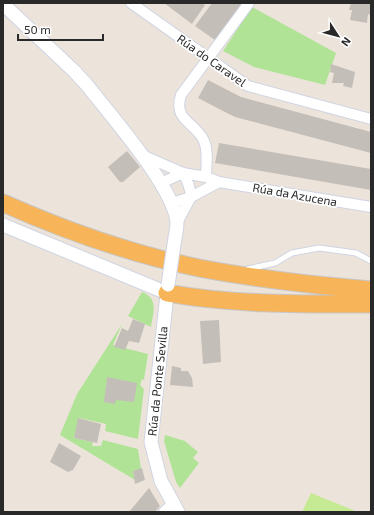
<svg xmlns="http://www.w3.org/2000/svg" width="374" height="515" viewBox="0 0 374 515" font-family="'Exo 2',sans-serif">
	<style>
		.green { fill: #b1e397 }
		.pitch { fill: #c6ea93 }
		.building { fill: #c4beb8 }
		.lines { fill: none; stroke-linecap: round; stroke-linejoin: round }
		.service-casing { stroke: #d0d4e2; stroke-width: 7 }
		.minor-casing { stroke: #d0d4e2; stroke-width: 12 }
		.tertiary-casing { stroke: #d0d4e2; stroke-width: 15 }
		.trunk-casing { stroke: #c7c7c7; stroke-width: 19 }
		.service { stroke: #fff; stroke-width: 5 }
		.minor { stroke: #fff; stroke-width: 10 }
		.tertiary { stroke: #fff; stroke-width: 13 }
		.trunk { stroke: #f7b458; stroke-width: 17 }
		.tertiary-bridge-casing { stroke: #d0d4e2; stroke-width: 15; stroke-linecap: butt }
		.tertiary-bridge { stroke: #fff; stroke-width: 13 }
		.labels { text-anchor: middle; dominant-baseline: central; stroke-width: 3.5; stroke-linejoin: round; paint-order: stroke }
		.street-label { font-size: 12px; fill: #292929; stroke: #fff }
	</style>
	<rect width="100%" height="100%" fill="#ece4db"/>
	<path class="green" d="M252,7L336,53L325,85L254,67L223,51Z
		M142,292C159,298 153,313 151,327L128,316Z
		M122,324L113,345L148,354L144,380L142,379L140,385L144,389L138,439L105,431L106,424L79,418L74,438L93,442L92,446H101L103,440L138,449L141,469L133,471L135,480L60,435L77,394Z
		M165,435L185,441L198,452L193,458L199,463L180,488L176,482L164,441Z"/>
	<path class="pitch" d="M311,493L358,512H302Z"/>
	<path class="building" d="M164,3H202L205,5L192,24Z
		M212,3H243L215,40L195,26Z
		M351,3H370L371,15L368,14L367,23L350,20L352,10H349Z
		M331,64L355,72L352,88L343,86L344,83H332L334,73L330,72Z
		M208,80L241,97L371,132V153L235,117L223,111L198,98Z
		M219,143L371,169V190L215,163Z
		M127,151L140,167L123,182H120L108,167Z
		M133,319L145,324L139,343L129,341L125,350L114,347L122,328L128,331Z
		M219,320L221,362L203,364L200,321Z
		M172,366L181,368V371H188L192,378L193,387L170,385Z
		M107,377L137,383L134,402L116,400L115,404L104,402Z
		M78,418L101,424L97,443L74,438Z
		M59,443L81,456L73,470L68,472L50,462Z
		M142,468L145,480L135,484L133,471Z
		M149,488L160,506L155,512H129Z"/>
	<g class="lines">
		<g class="service-casing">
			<path id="service" d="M248,269L275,263L292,253L319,248L356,253L371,261"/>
		</g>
		<g class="minor-casing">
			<path id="minor" d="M131,3L248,86L371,119
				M140,154L183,173L206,177L219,182L371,207
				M206,177C206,166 209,149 203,139C193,121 173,120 181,95L249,3
				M161,183L183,173C188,181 190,187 191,197L172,203
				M177,223L191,197L219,182
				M164,512L173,503"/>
		</g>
		<g class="tertiary-casing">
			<path id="tertiary" d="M3,4L74,71L87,85C110,115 175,188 177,223C177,228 176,233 175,238
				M3,225L167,293
				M168,285L151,442L161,481L178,512"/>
		</g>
		<g class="trunk-casing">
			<path id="trunk" d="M3,203C66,231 131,254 199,268C256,279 313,285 371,290
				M167,293C234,305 303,304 371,304"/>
		</g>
		<use href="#service" class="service"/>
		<use href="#minor" class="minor"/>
		<use href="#tertiary" class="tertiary"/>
		<use href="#trunk" class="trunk"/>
		<g class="tertiary-bridge-casing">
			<path id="tertiary-bridge" d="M168,285L175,238"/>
		</g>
		<use href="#tertiary-bridge" class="tertiary-bridge"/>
	</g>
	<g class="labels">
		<g class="street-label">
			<text transform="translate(212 60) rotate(35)">Rúa do Caravel</text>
			<text transform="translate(295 194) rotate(10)">Rúa da Azucena</text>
			<text transform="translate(157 381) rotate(-84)">Rúa da Ponte Sevilla</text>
		</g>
	</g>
	<rect width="374" height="515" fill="none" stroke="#292929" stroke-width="8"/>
	<g transform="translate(338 36) rotate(126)" stroke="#ffffff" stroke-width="3" paint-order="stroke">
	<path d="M0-3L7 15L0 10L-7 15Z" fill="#292929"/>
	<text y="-6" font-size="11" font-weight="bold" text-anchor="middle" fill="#292929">N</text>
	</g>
	<path d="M18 34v6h85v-6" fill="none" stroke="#292929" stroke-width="2"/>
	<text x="24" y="34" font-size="12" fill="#292929" stroke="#ffffff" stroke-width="3" paint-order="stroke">50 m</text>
</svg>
